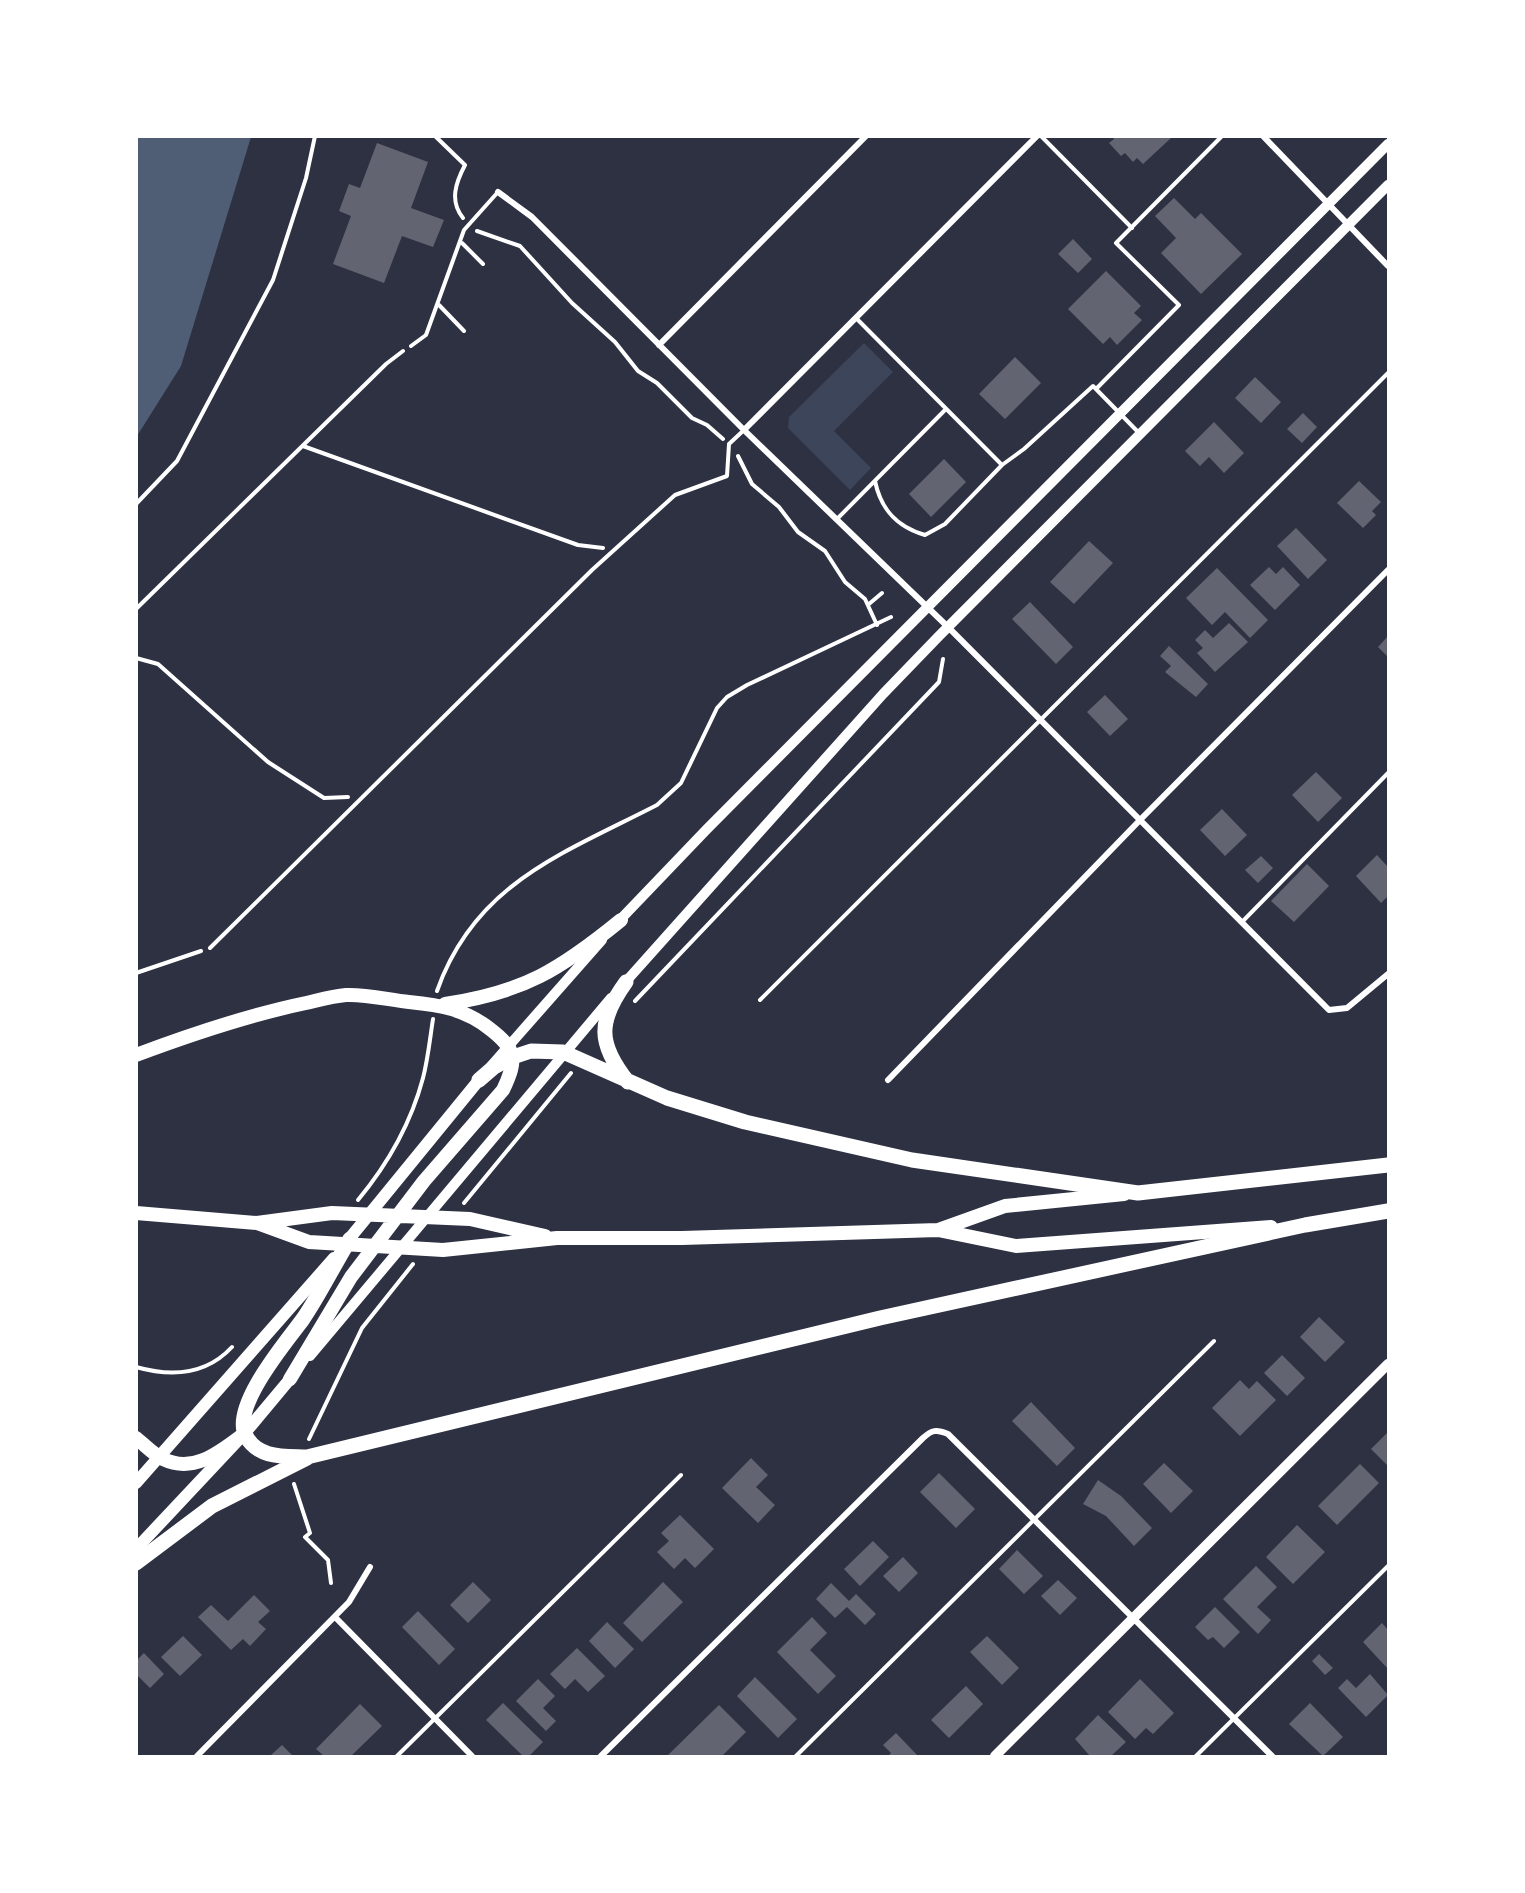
<svg xmlns="http://www.w3.org/2000/svg" width="1525" height="1893" viewBox="0 0 1525 1893" font-family="'Golos Text',sans-serif">
	<style>
		.green { fill: #3c4559 }
		.water { fill: #4f5d75 }
		.building { fill: #626471 }
		.lines { fill: none; stroke-linecap: round; stroke-linejoin: round }
		.path { stroke: #fff; stroke-width: 4 }
		.service { stroke: #fff; stroke-width: 4 }
		.minor { stroke: #fff; stroke-width: 6 }
		.tertiary { stroke: #fff; stroke-width: 10 }
		.secondary { stroke: #fff; stroke-width: 12 }
		.trunk { stroke: #fff; stroke-width: 14 }
		.motorway { stroke: #fff; stroke-width: 15 }
	</style>
	<rect width="100%" height="100%" fill="#2d3142"/>
	<path class="green" d="M864,343L893,372L834,431L871,468L850,490L788,428L789,417Z"/>
	<path class="water" d="M137,136L251,137L181,366L137,436Z"/>
	<path class="building" d="M1112,136H1170L1171,138L1143,164L1137,158L1133,162L1125,153L1121,156L1109,143L1114,139Z
		M377,143L428,162L411,208L444,220L433,247L402,236L384,283L333,264L351,216L339,211L349,184L360,188Z
		M1174,198L1195,219L1201,213L1242,254L1201,294L1161,253L1176,238L1155,216Z
		M1073,239L1092,259L1078,273L1058,254Z
		M1106,271L1141,306L1134,313L1142,320L1117,345L1110,337L1103,344L1068,309Z
		M1015,357L1041,383L1005,419L979,394Z
		M1255,377L1281,402L1261,423L1235,398Z
		M1303,413L1317,427L1302,443L1287,429Z
		M1214,422L1244,453L1224,473L1209,457L1200,466L1185,451Z
		M944,459L966,482L931,517L909,494Z
		M1359,481L1381,502L1372,511L1376,515L1363,528L1337,503Z
		M1296,528L1327,560L1308,579L1277,546Z
		M1089,541L1113,563L1074,604L1050,582Z
		M1269,567L1276,574L1283,567L1300,585L1275,610L1250,585Z
		M1217,568L1268,620L1250,638L1225,612L1212,625L1186,598Z
		M1030,602L1073,647L1056,664L1012,619Z
		M1229,623L1248,642L1215,672L1197,653L1203,648L1195,640L1205,630L1213,638Z
		M1388,636V657L1378,647Z
		M1169,646L1208,684L1196,697L1165,672L1171,666L1160,656Z
		M1105,695L1128,719L1110,736L1087,712Z
		M1316,772L1342,798L1318,822L1292,795Z
		M1222,809L1247,835L1225,856L1200,830Z
		M1377,855L1388,867V896L1381,903L1356,876Z
		M1261,856L1273,868L1258,883L1245,870Z
		M1307,864L1329,886L1294,922L1271,901Z
		M1319,1317L1345,1342L1325,1362L1300,1337Z
		M1282,1355L1305,1378L1287,1396L1264,1373Z
		M1240,1380L1249,1389L1257,1381L1276,1400L1240,1436L1212,1408Z
		M1031,1402L1075,1448L1057,1466L1012,1421Z
		M1388,1432V1466L1371,1449Z
		M751,1458L768,1475L756,1487L775,1505L758,1523L722,1488Z
		M1164,1463L1193,1491L1171,1513L1143,1484Z
		M1360,1464L1379,1483L1337,1525L1318,1506Z
		M939,1473L975,1509L956,1528L920,1492Z
		M1098,1480L1121,1496L1152,1528L1134,1546L1106,1516L1083,1504Z
		M680,1515L714,1549L695,1568L685,1558L674,1569L657,1552L669,1541L661,1533Z
		M1297,1525L1325,1552L1293,1584L1266,1557Z
		M873,1541L889,1557L860,1586L844,1569Z
		M1017,1550L1043,1576L1024,1594L999,1569Z
		M903,1557L918,1573L899,1592L883,1576Z
		M1256,1566L1277,1587L1257,1607L1271,1620L1258,1634L1223,1599Z
		M1058,1580L1077,1598L1060,1615L1041,1596Z
		M473,1582L491,1600L468,1623L450,1605Z
		M663,1582L683,1602L642,1642L623,1623Z
		M831,1583L849,1601L856,1594L876,1614L865,1625L847,1607L835,1618L816,1599Z
		M254,1595L270,1611L258,1622L266,1629L250,1646L243,1639L231,1650L198,1617L211,1605L228,1621Z
		M1215,1607L1240,1632L1224,1648L1213,1637L1208,1640L1195,1627Z
		M418,1611L455,1649L439,1665L402,1627Z
		M812,1617L827,1633L810,1650L836,1676L818,1694L777,1652Z
		M607,1622L634,1649L615,1668L589,1641Z
		M1382,1623L1388,1630V1669L1363,1642Z
		M183,1636L202,1655L180,1676L161,1657Z
		M987,1636L1019,1668L1002,1685L970,1652Z
		M577,1648L605,1676L588,1692L575,1679L565,1689L550,1674Z
		M144,1653L164,1674L150,1688L136,1674V1661Z
		M1319,1654L1333,1668L1325,1675L1312,1661Z
		M1370,1674L1388,1695L1366,1717L1338,1688L1347,1679L1356,1688Z
		M755,1677L797,1719L778,1738L737,1696Z
		M538,1679L555,1696L543,1708L556,1721L546,1731L516,1701Z
		M1140,1679L1174,1713L1153,1734L1146,1728L1135,1739L1108,1712Z
		M966,1686L983,1704L949,1738L931,1720Z
		M503,1703L543,1742L529,1756H523L486,1720Z
		M1310,1703L1343,1737L1323,1756L1289,1724Z
		M360,1704L382,1726L351,1756H324L316,1749Z
		M719,1705L746,1732L722,1756H667Z
		M1098,1715L1126,1742L1111,1756H1090L1075,1739Z
		M896,1733L918,1756H888L891,1753L883,1745Z
		M282,1745L293,1756H270Z"/>
	<g class="lines">
		<path class="path" d="M435,136L465,165C456,182 449,201 463,218
			M477,231L520,246L572,303L615,342L638,371L657,383L692,418L707,425L723,439
			M303,446L578,545L603,548
			M738,456L752,484L779,507L798,532L825,551L845,582L865,599L877,625
			M136,504L177,461L273,280L306,178L315,136
			M869,604L882,593
			M136,609L386,364L403,351
			M136,658L158,664L268,762L324,798L348,797
			M136,973L201,951
			M437,991C475,883 564,853 657,805L681,783L717,708L727,697L747,685L891,617
			M635,1001L939,682L943,659
			M358,1200C387,1165 411,1123 423,1078C428,1059 430,1038 433,1019
			M464,1203L571,1073
			M136,1367C171,1377 206,1375 232,1347
			M309,1439L362,1328L413,1264
			M294,1484L310,1533L305,1537L328,1560L331,1583"/>
		<path class="service" d="M1041,136L1132,228
			M462,243L483,264
			M439,305L464,331
			M856,318L1002,465L1024,449L1093,386L1140,434
			M411,346L426,335L464,230L498,192
			M1096,389L1179,305L1116,243L1222,136
			M875,481C881,510 897,527 925,535L945,524L1002,465
			M837,519L946,409
			M1242,922L1388,773
			M210,948L592,570L675,495L727,476L729,444L744,430
			M760,1000L1388,373
			M397,1756L681,1475
			M796,1756L1214,1341
			M1196,1756L1388,1566"/>
		<path class="minor" d="M1263,136L1388,266
			M498,192L532,217L744,430L948,627L1329,1010L1347,1008L1388,974
			M659,345L866,136
			M744,430L1037,136
			M888,1080L1141,819L1388,570
			M335,1617L472,1756
			M197,1756L349,1602L370,1567
			M601,1756L923,1438C932,1430 936,1429 948,1434L1272,1756"/>
		<path class="tertiary" d="M616,924L707,829L1388,144
			M621,987L883,694L939,636L1388,185
			M491,1066L602,940
			M310,1356L611,998
			M995,1756L1388,1364"/>
		<path class="secondary" d="M345,1244L479,1080
			M136,1483L334,1258
			M136,1549L244,1434L290,1379"/>
		<path class="trunk" d="M445,1004C523,993 561,969 621,920
			M136,1055C192,1034 248,1015 306,1003C319,1000 333,996 346,995C366,994 389,1000 409,1002C440,1005 465,1009 490,1029C516,1049 518,1059 503,1090L424,1181L351,1277L290,1379
			M136,1213L257,1223L332,1213L470,1219L545,1236
			M257,1223L309,1242L443,1250L557,1238H682L938,1230L1016,1246L1271,1227
			M938,1230L1005,1206L1124,1194
			M136,1438C145,1445 153,1454 163,1459C194,1474 220,1452 244,1434"/>
		<path class="motorway" d="M626,982C598,1021 597,1043 628,1082
			M479,1080L494,1067L513,1057L531,1051L563,1052L667,1098L745,1122L912,1160L1138,1193L1388,1165
			M350,1239C334,1265 320,1294 303,1319C287,1341 230,1407 246,1436C258,1459 285,1456 307,1457L880,1318L1305,1225L1388,1211
			M136,1563L212,1506L307,1458"/>
	</g>
	<rect width="1525" height="1893" fill="none" stroke="#ffffff" stroke-width="276"/>
</svg>
